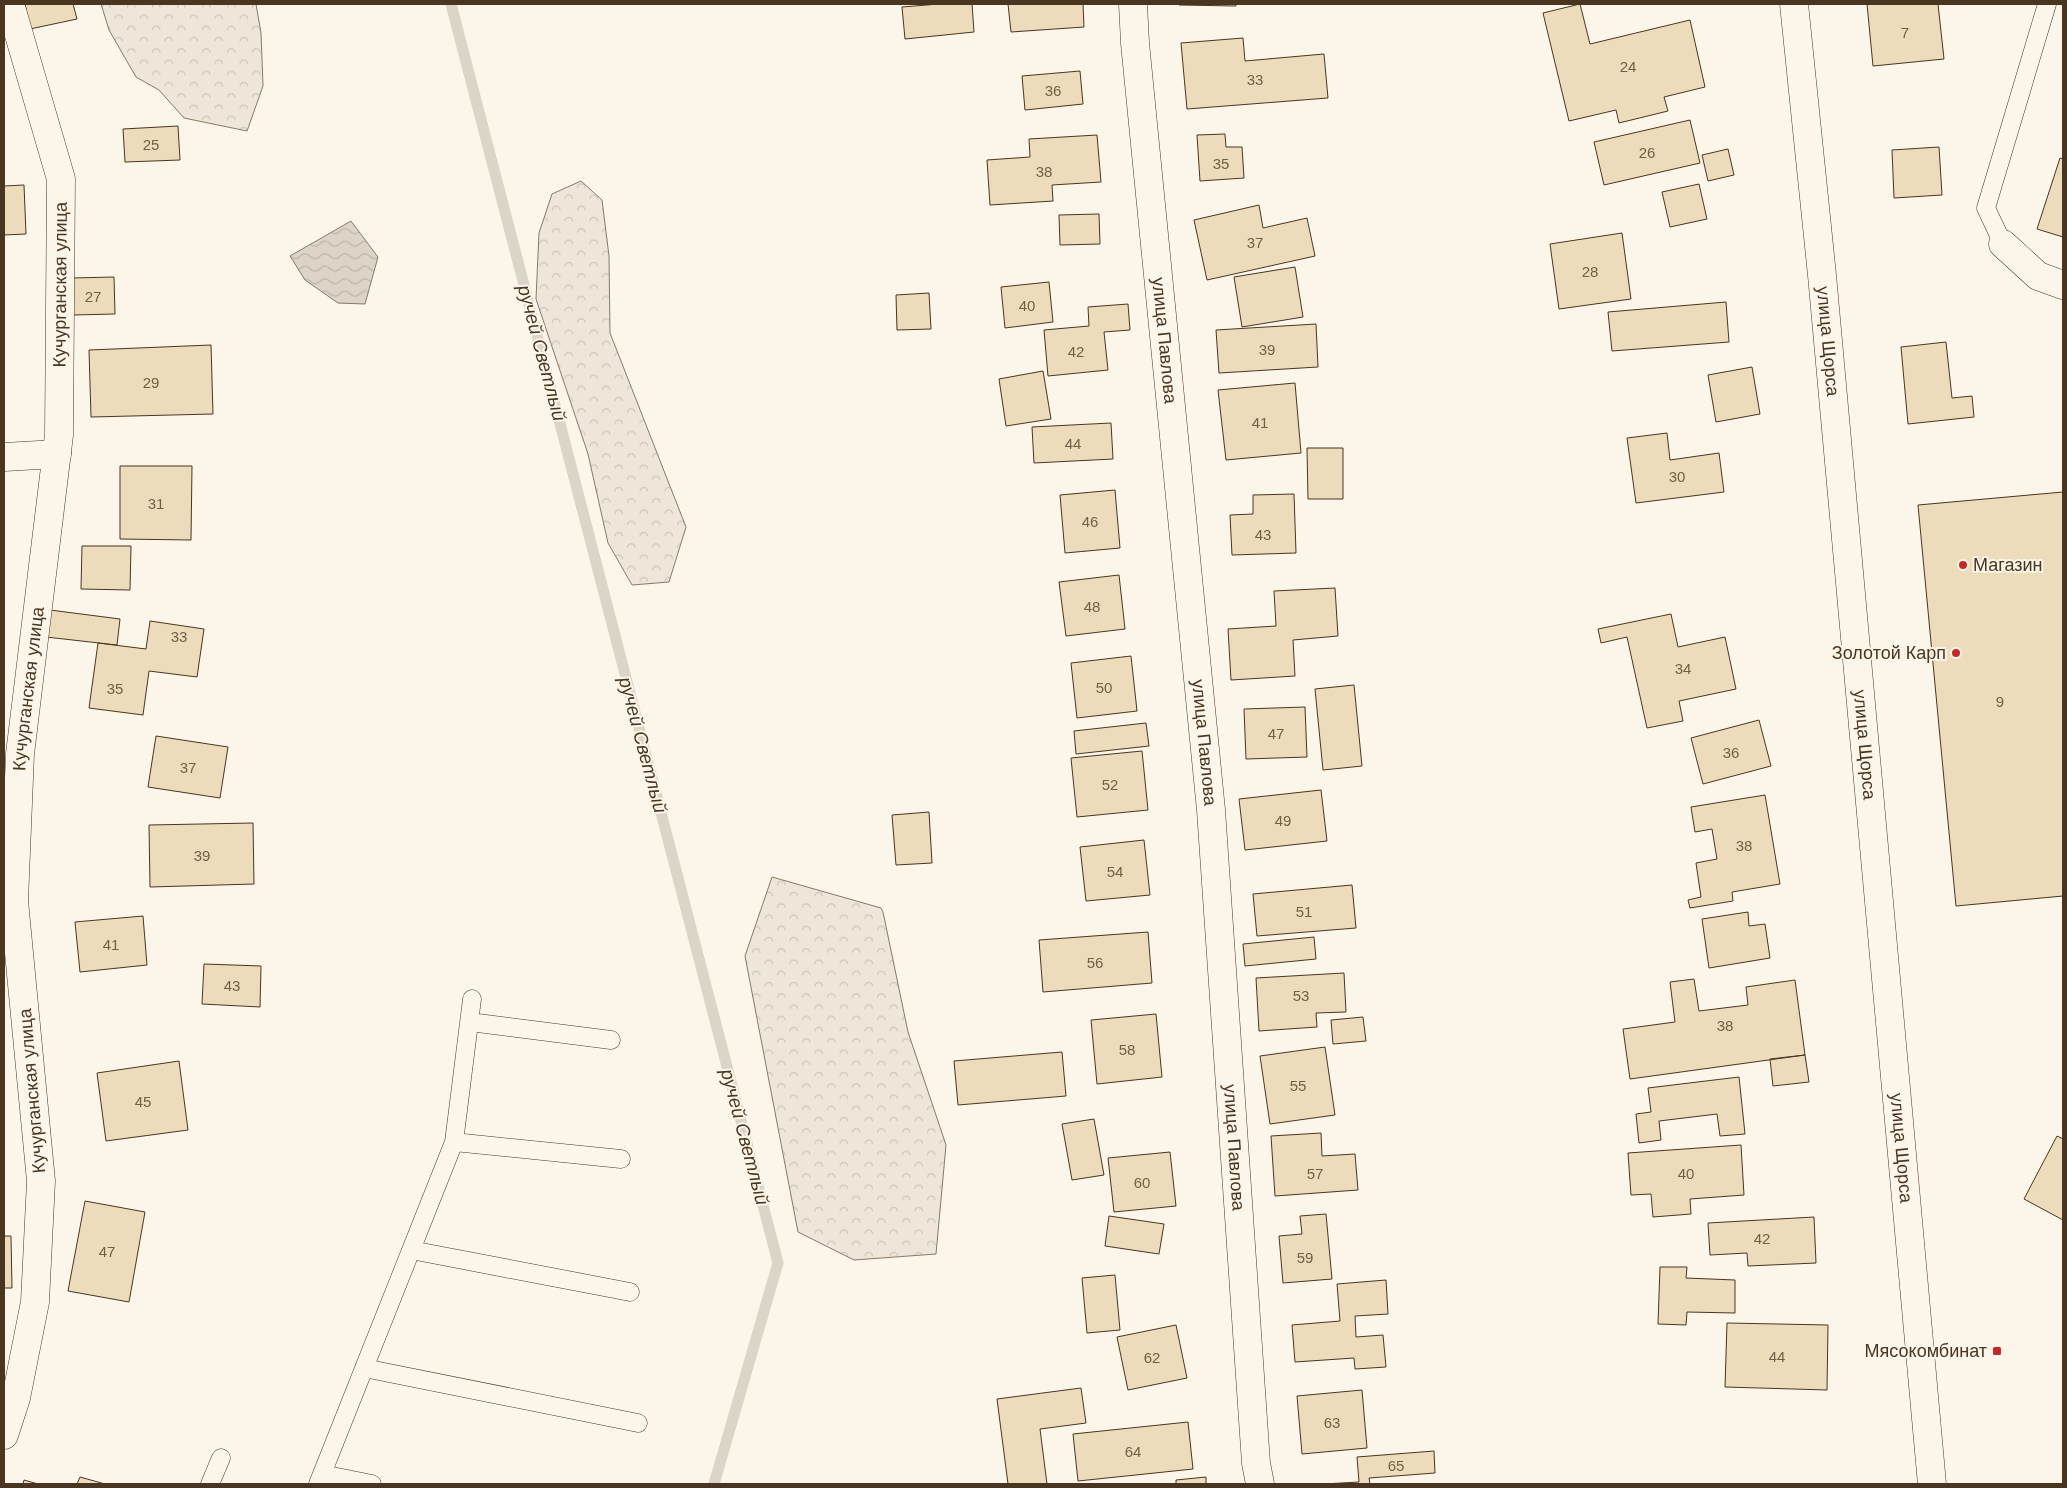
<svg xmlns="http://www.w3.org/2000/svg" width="2067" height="1488" viewBox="0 0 2067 1488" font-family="Arial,sans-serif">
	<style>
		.forest { fill: url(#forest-crowns); stroke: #887966 }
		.water { fill: url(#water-waves); stroke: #887966 }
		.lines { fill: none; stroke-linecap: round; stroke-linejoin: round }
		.stream { stroke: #dcd4c6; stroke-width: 11 }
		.building { fill: #ecdcbc; stroke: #4a3520 }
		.service-casing { stroke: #4a3520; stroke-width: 19 }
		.minor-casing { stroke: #4a3520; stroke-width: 29 }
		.tertiary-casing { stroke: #4a3520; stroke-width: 29 }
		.service { stroke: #fbf6e9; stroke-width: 18 }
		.minor { stroke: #fbf6e9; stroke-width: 28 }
		.tertiary { stroke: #fbf6e9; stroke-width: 28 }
		.poi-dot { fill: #c62828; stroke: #fbf6e9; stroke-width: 2 }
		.labels { text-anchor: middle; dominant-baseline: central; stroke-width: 4; stroke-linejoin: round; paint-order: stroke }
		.number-label { font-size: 15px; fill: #725f47 }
		.street-label { font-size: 18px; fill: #4a3520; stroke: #fbf6e9 }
		.poi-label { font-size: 18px; fill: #4a3520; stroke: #fbf6e9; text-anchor: end }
		.water-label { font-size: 19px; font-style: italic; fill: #4a3520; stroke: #fbf6e9 }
	</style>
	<defs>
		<pattern id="forest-crowns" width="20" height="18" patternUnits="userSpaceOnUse" patternTransform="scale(1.25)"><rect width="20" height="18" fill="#ede6d9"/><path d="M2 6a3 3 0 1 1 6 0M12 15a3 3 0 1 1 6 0" fill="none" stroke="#cdc6ba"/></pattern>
		<pattern id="water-waves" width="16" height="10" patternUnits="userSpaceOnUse" patternTransform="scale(1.25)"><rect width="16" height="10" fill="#dcd4c6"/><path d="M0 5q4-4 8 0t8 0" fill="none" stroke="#beb7aa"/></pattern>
	</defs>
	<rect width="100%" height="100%" fill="#fbf6e9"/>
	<path class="forest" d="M101,4H256L261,33L263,86L247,131L184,118L159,90L136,77L109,30Z
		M581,181L602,200L609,256L610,333L686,527L669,582L632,585L608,543L588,454L536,299L539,233L552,194Z
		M772,877L881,908L883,912L908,1032L946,1145L936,1254L854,1260L798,1232L745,956Z"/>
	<path class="water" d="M351,221L378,257L365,304L338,303L305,280L290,256Z"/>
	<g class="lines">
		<path class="stream" d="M451,4L778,1263L714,1484"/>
	</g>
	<path class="building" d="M25,4H73L77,19L30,29Z
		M939,4H972L974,32L905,39L902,7Z
		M1008,4H1083L1084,27L1011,32Z
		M1179,4H1236V6L1179,5Z
		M1580,4L1590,44L1690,20L1705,87L1664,97L1668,111L1619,123L1616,110L1569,121L1543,13Z
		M1867,4H1938L1944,59L1873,66Z
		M1243,38L1245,61L1324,54L1328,98L1187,109L1181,43Z
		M1080,71L1083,104L1025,110L1022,76Z
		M1690,120L1700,163L1604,185L1594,142Z
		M178,126L180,160L125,162L123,129Z
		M1225,134L1226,147H1242L1244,178L1200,181L1197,135Z
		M1097,135L1101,182L1052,185L1053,201L990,205L987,160L1030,157L1029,139Z
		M1939,147L1942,195L1894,198L1892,150Z
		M1728,149L1734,175L1708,181L1702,155Z
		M2060,158L2063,159V237L2037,229Z
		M1699,184L1707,219L1670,227L1662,192Z
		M24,185L26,234L4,235V186Z
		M1259,205L1263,228L1307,218L1315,256L1207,280L1194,220Z
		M1099,214L1100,244L1060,245L1059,215Z
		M1622,233L1631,299L1559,309L1550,244Z
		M1295,267L1303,317L1242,327L1234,277Z
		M114,277L115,314L73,315L72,278Z
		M1049,282L1053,322L1005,328L1001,287Z
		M929,293L931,329L897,330L896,295Z
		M1726,302L1729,342L1612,351L1608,312Z
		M1128,304L1130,330L1104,332L1108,370L1048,376L1044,330L1089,326L1088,307Z
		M1316,324L1318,367L1219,373L1216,330Z
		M1946,342L1952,398L1972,396L1974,417L1908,424L1901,347Z
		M211,345L213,414L91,417L89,350Z
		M1752,367L1760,414L1716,422L1708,375Z
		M1043,371L1051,419L1006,426L999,379Z
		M1295,383L1301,453L1226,460L1218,390Z
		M1111,423L1113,459L1034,463L1032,427Z
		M1667,433L1670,460L1719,453L1724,492L1636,503L1627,438Z
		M1307,448H1343V499H1308Z
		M120,466H192L191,540L120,539Z
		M1115,490L1120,548L1065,553L1060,495Z
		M2063,492V896L1956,906L1918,505Z
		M1294,494L1296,553L1232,555L1230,515L1253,514V495Z
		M82,546H131L130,590L81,589Z
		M1119,575L1125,629L1066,636L1059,582Z
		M1335,588L1338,636L1293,640L1295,676L1231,680L1228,629L1276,626L1274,591Z
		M50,610L120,619L117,645L46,637Z
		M1671,614L1678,647L1725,637L1736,689L1679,701L1683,721L1647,728L1627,637L1601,643L1598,629Z
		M150,621L204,629L197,677L149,671L143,715L89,708L98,643L146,649Z
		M1131,656L1137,711L1077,718L1071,663Z
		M1354,685L1362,766L1323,770L1315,689Z
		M1305,707L1307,757L1246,759L1244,709Z
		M1759,720L1771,766L1703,784L1691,738Z
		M1146,723L1149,746L1076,754L1074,731Z
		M156,736L228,747L220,798L148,787Z
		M1142,751L1148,810L1077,817L1071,758Z
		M1321,790L1327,841L1245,850L1239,799Z
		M1765,795L1780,884L1732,892L1733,901L1690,908L1688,900L1701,897L1696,863L1717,859L1712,829L1695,832L1691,807Z
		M929,812L932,863L896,865L892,815Z
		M253,823L254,884L150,887L149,825Z
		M1144,840L1150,895L1086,901L1080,847Z
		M1352,885L1356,928L1257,936L1253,894Z
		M1748,912L1749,926L1765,924L1770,958L1709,968L1702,919Z
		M143,916L147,965L80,972L75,922Z
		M1148,932L1152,983L1043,992L1039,940Z
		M1314,937L1316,959L1245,966L1243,944Z
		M204,964L261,966L260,1007L202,1004Z
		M1344,973L1346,1012L1316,1013L1317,1027L1259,1031L1256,978Z
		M1694,979L1699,1011L1748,1005L1746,987L1795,980L1805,1055L1630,1079L1623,1029L1675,1022L1670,982Z
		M1156,1014L1162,1077L1097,1084L1091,1020Z
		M1363,1017L1366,1041L1333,1044L1331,1020Z
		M1325,1047L1335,1115L1270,1124L1260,1056Z
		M1062,1052L1066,1096L958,1105L954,1061Z
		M1805,1055L1809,1082L1773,1086L1770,1059Z
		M179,1061L188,1130L106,1141L97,1073Z
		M1739,1077L1745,1134L1720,1136L1717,1114L1659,1121L1661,1140L1639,1143L1636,1114L1651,1112L1648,1088Z
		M1094,1119L1104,1175L1072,1180L1062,1124Z
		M1321,1133L1322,1156L1355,1154L1358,1190L1275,1196L1271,1136Z
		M2057,1136L2063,1139V1220L2024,1199Z
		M1741,1145L1744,1195L1690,1199L1691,1214L1653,1217L1651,1194L1631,1195L1628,1153Z
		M1170,1152L1176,1206L1114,1212L1108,1158Z
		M85,1201L145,1212L129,1302L68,1291Z
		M1326,1214L1332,1279L1283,1283L1279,1236L1302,1234L1300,1216Z
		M1109,1216L1164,1224L1159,1254L1105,1246Z
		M1814,1217L1816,1263L1748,1266L1747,1253L1710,1255L1708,1223Z
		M4,1236H11L12,1288H4Z
		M1660,1267H1687L1686,1278L1735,1280V1313L1687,1312L1686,1325L1658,1324Z
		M1115,1275L1120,1330L1087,1333L1082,1278Z
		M1386,1280L1388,1314L1355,1316L1356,1337L1383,1335L1386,1367L1355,1369L1354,1358L1295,1362L1292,1325L1340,1321L1337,1284Z
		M1727,1323L1828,1325L1827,1390L1725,1387Z
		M1176,1325L1187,1378L1128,1390L1117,1337Z
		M1081,1388L1086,1423L1040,1429L1047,1484H1008L997,1399Z
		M1362,1390L1367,1448L1302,1454L1297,1396Z
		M1188,1422L1193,1469L1078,1481L1073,1434Z
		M1434,1451L1435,1473L1369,1478L1370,1484H1324L1359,1482L1357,1457Z
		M80,1477L105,1484H77Z
		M1206,1477V1484H1176V1480Z
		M24,1480L38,1484H23Z"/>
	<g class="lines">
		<g class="service-casing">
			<path id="service" d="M2003,244L1986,208L2047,4
				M470,1022L611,1040
				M454,1142L621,1159
				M411,1250L630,1292
				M364,1368L638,1423
				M322,1474L372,1484
				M210,1484L221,1458
				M318,1484L454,1142L472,999"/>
		</g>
		<g class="minor-casing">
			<g id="minor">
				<path id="s1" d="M1133,4L1135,43L1211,810L1256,1463L1260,1484"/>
				<path d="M2003,244L2038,276L2063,285"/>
				<path d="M4,457L57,454"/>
				<path id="s2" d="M4,1435L16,1398L35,1302L41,1181L14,901L20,754L59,435L61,179L10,4"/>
			</g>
		</g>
		<g class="tertiary-casing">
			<g id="tertiary">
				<path id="s3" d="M1794,4L1822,275L1932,1484"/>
			</g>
		</g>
		<use href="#service" class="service"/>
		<use href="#minor" class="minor"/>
		<use href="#tertiary" class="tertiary"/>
	</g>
	<g class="poi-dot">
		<circle cx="1963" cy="565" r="5"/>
		<circle cx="1956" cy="653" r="5"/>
		<rect x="1992" y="1346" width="10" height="10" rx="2.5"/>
	</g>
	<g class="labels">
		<g class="number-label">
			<text x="1905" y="32">7</text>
			<text x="1628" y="66">24</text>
			<text x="1255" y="79">33</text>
			<text x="1053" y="90">36</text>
			<text x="151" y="144">25</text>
			<text x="1647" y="152">26</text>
			<text x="1221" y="163">35</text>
			<text x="1044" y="171">38</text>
			<text x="1255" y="242">37</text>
			<text x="1590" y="271">28</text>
			<text x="93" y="296">27</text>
			<text x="1027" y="305">40</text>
			<text x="1267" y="349">39</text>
			<text x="1076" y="351">42</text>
			<text x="151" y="382">29</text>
			<text x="1260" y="422">41</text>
			<text x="1073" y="443">44</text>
			<text x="1677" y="476">30</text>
			<text x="156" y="503">31</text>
			<text x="1090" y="521">46</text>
			<text x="1263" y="534">43</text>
			<text x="1092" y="606">48</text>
			<text x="179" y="636">33</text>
			<text x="1683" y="668">34</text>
			<text x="1104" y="687">50</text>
			<text x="115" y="688">35</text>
			<text x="2000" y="701">9</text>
			<text x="1276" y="733">47</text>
			<text x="1731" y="752">36</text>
			<text x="188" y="767">37</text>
			<text x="1110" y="784">52</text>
			<text x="1283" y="820">49</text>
			<text x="1744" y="845">38</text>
			<text x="202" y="855">39</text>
			<text x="1115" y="871">54</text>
			<text x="1304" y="911">51</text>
			<text x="111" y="944">41</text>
			<text x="1095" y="962">56</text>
			<text x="232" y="985">43</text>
			<text x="1301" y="995">53</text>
			<text x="1725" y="1025">38</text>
			<text x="1127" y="1049">58</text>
			<text x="1298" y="1085">55</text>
			<text x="143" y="1101">45</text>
			<text x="1315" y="1173">57</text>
			<text x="1686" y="1173">40</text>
			<text x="1142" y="1182">60</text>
			<text x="1762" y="1238">42</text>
			<text x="107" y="1251">47</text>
			<text x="1305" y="1257">59</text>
			<text x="1777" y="1356">44</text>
			<text x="1152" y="1357">62</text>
			<text x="1332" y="1422">63</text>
			<text x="1133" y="1451">64</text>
			<text x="1396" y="1465">65</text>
		</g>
		<g class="street-label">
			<text stroke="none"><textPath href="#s2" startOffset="1158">Кучурганская улица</textPath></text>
			<text stroke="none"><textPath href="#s1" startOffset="338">улица Павлова</textPath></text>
			<text stroke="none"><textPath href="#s3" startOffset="339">улица Щорса</textPath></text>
			<text stroke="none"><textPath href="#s2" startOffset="752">Кучурганская улица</textPath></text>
			<text stroke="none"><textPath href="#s1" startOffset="742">улица Павлова</textPath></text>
			<text stroke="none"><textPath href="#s3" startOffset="744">улица Щорса</textPath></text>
			<text transform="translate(32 1091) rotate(-95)">Кучурганская улица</text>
			<text stroke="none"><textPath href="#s1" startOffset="1148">улица Павлова</textPath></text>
			<text stroke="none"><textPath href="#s3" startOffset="1149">улица Щорса</textPath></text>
		</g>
		<g class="poi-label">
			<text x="1973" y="565" text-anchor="start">Магазин</text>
			<text x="1946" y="653">Золотой Карп</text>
			<text x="1987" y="1351">Мясокомбинат</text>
		</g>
		<g class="water-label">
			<text transform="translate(542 353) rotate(75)">ручей Светлый</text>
			<text transform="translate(643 745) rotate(75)">ручей Светлый</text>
			<text transform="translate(745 1137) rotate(75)">ручей Светлый</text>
		</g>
	</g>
	<rect width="2067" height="1488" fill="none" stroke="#4a3520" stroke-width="10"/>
</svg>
